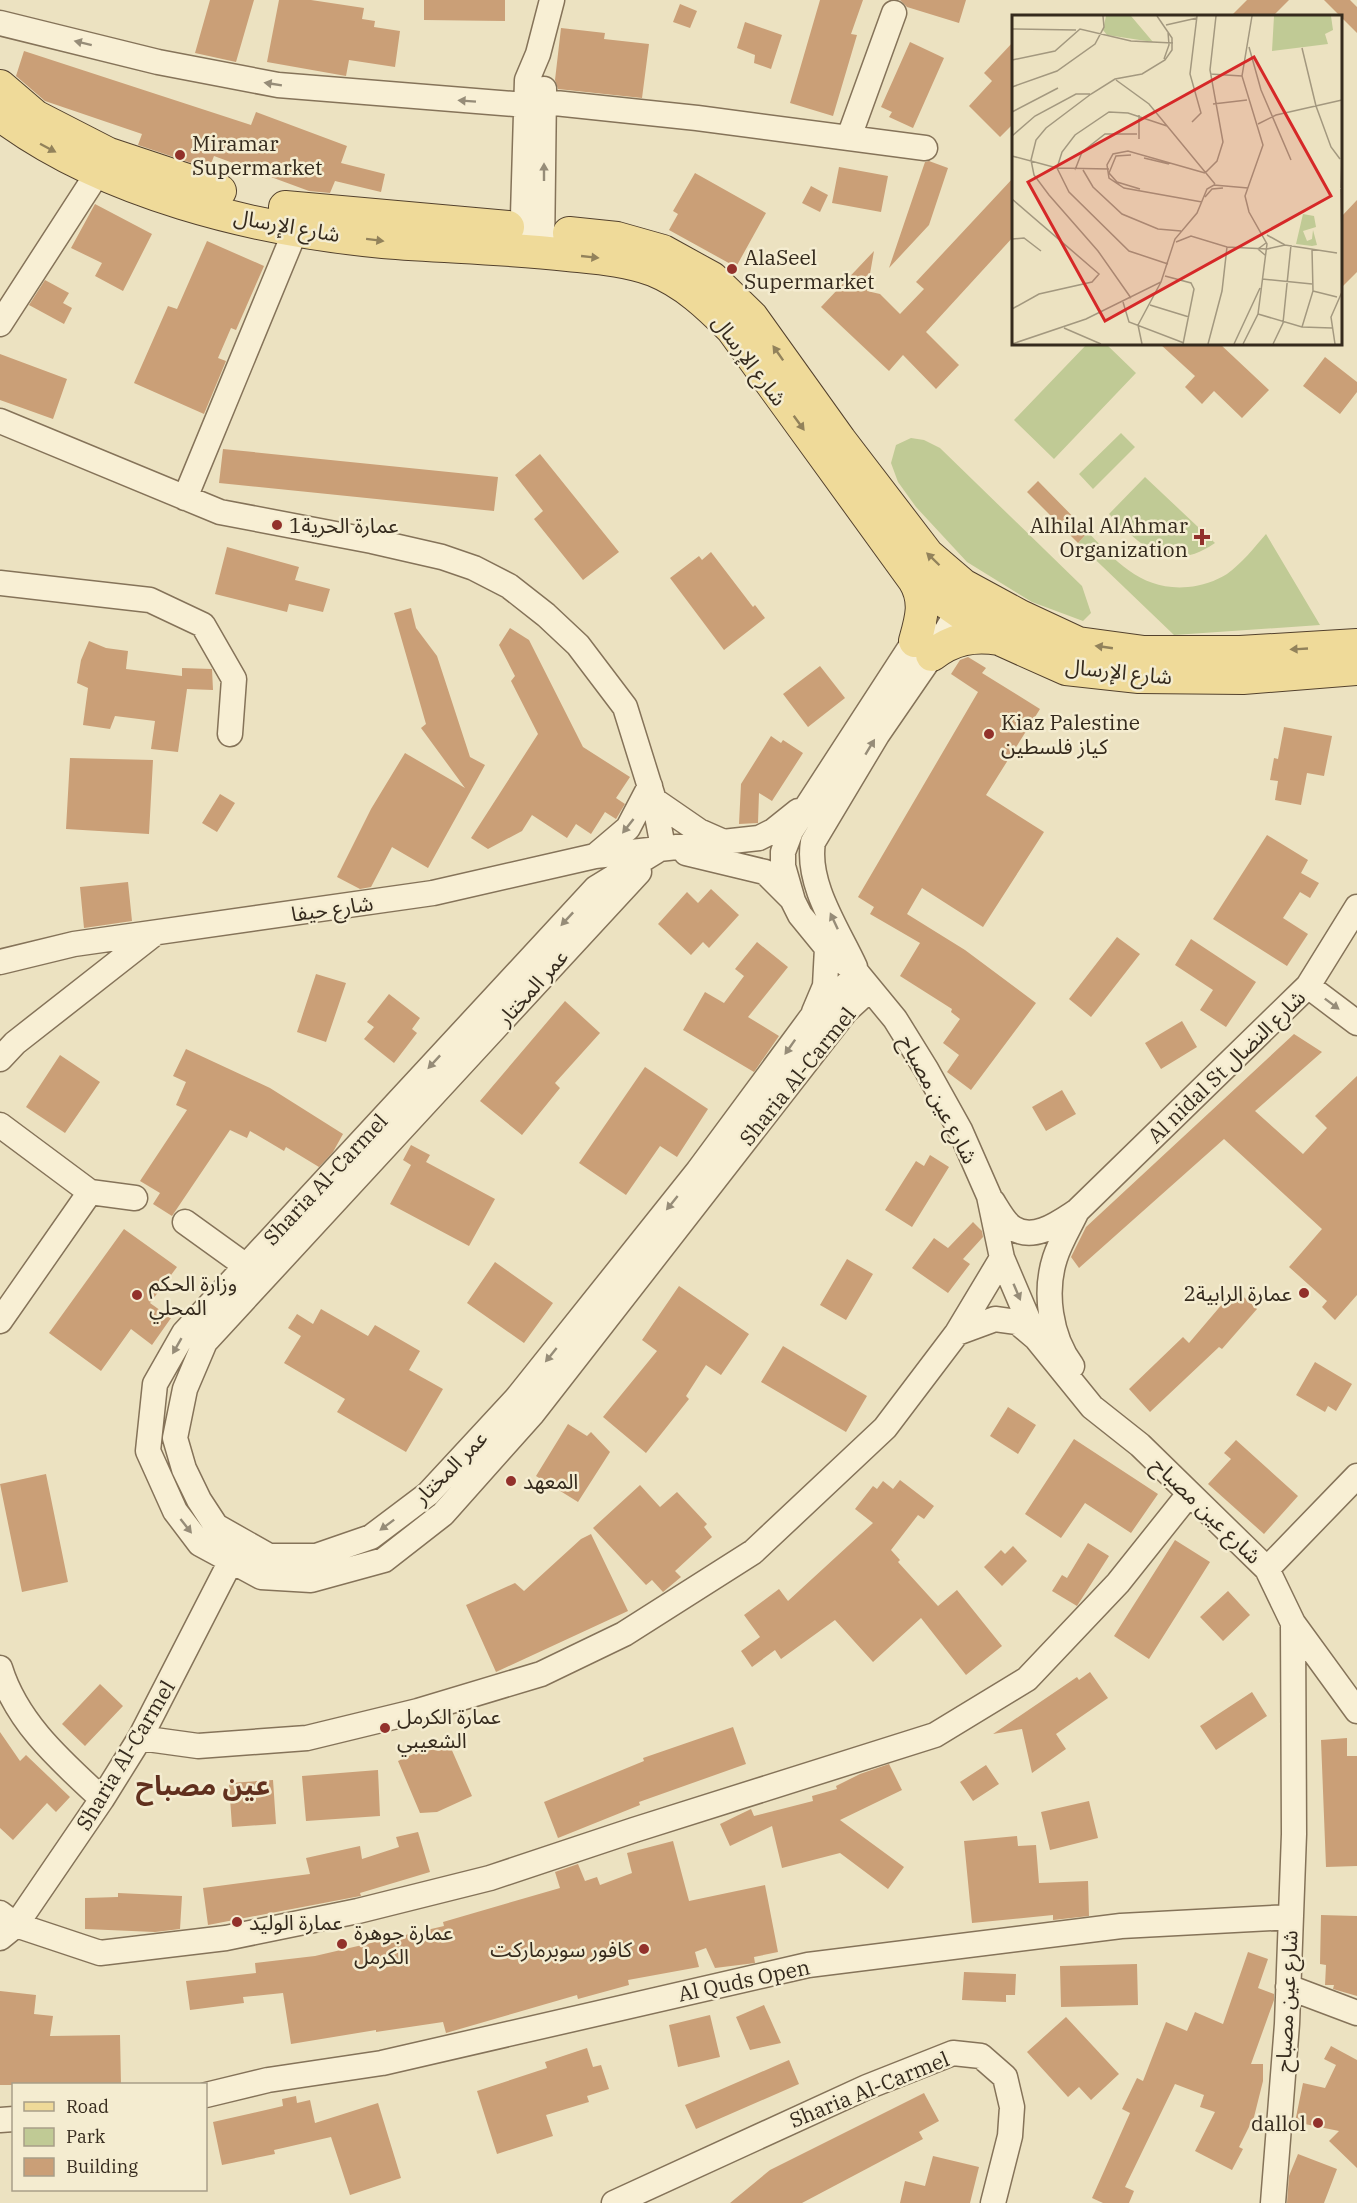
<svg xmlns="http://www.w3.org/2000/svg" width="1357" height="2203" viewBox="0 0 1357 2203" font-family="'IBM Plex Serif','Noto Sans Arabic',serif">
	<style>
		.green { fill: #c0ca95 }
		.building { fill: #ca9f77 }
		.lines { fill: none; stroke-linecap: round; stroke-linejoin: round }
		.minor-casing { stroke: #857359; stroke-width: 27 }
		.major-casing { stroke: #53412d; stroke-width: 34 }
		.minor { stroke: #f8efd4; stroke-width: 24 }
		.major { stroke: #efda99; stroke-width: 32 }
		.oneway { fill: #968c78 }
		.oneway2 { fill: #92825b }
		.poi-dot { fill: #92312b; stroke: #f4ecd0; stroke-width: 2 }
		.labels { text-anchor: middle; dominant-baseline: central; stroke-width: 5; stroke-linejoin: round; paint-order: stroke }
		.poi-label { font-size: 21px; fill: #352a1d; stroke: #f4ecd0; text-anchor: start }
		.street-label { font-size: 21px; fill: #352a1d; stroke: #f4ecd0 }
		.district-label { font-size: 27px; font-weight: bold; fill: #61301e; stroke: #f4ecd0 }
		.inset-road { fill: none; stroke: #a3987f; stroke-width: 1.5 }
		.view { fill: #d62828; fill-opacity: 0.15; stroke: #d62828; stroke-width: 3 }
		.inset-edge { fill: none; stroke: #352a1d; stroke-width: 3 }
	</style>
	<rect width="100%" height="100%" fill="#ece2c1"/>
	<path class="green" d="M1087,344H1106L1136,373L1054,459L1014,420Z
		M1121,433L1135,447L1093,489L1079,474Z
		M911,438L924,440L940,448L1082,586L1091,613L1083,621L1032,602L967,562L916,507L898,482L891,463L896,445Z
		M1145,477L1215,543C1168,575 1142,546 1109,514Z
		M1088,532C1117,563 1143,591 1188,587C1201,586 1216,581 1227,574C1242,563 1254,548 1266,534L1320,625L1174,635L1078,543Z"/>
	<path class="building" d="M210,0H254L236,62L195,53Z
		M279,0H311L364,8L362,19L375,21L374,27L400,31L395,67L349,60L346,76L267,62Z
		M424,0H505V21L424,20Z
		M820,0H863L851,34L857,35L833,116L790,103Z
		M900,0H966L959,23L907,7Z
		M1247,0H1289L1273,16H1231Z
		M1324,0H1350L1357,7V33Z
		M680,4L697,11L690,28L673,22Z
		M745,22L782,35L771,69L754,63L755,55L737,48Z
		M561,28L605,33L604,39L649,44L642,98L558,89L555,80Z
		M1014,41V123L1000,137L969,106L992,81L984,73Z
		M910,42L944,58L913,128L889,117L892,112L881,107Z
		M24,51L251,125L256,112L347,146L341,163L385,174L381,192L335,181L330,193L309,191L214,156L209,169L138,145L142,134L45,101L16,76Z
		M929,161L948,168L929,225L889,268L925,162Z
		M839,167L888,176L881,212L832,203Z
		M695,173L766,213L736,267L669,230L678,214L673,211Z
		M1014,177V236L926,332L959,365L936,389L903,355L889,371L821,307L874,251L867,291L880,294L900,314L924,289L916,282Z
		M811,186L828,195L820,212L802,203Z
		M1357,200V272L1341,288V217Z
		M95,204L152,234L123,291L95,276L102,263L71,248Z
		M207,241L264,266L236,330L231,328L218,358L226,361L204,414L134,383L168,306L177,309Z
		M45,280L69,293L63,303L72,308L64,324L29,305Z
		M1160,344H1220L1269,390L1242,418L1214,391L1202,404L1185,387L1195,376Z
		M0,354L67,379L53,419L0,400Z
		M1325,357L1357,382V392L1340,414L1303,386Z
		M223,449L498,477L494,511L219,483Z
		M540,454L619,552L583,580L534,519L543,511L515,475Z
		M1038,481L1088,532L1078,543L1027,492Z
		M227,547L299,567L295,580L330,589L323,612L289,604L287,612L215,594Z
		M711,552L753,607L755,605L765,618L724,650L670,578L699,556L702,560Z
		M411,608L416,628L437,656L470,757L485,765L428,868L392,847L371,887L360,889L337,877L371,809L405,753L465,788L421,728L426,724L394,613Z
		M510,628L529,640L583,747L630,777L616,798L625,804L616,819L605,812L591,834L576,824L567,838L532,815L522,831L488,849L471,838L538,734L511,681L515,676L499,645Z
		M89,641L106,648L128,651L126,669L182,676V668L212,669L213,690L187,689L178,752L151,749L155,721L115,716L110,729L83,725L88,688L77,683L81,660Z
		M968,657L986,668L982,673L1040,709L986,795L1044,832L983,927L922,888L907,914L965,950L1036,1003L971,1090L947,1072L959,1055L943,1043L960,1019L951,1012L952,1009L900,976L920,943L870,914L874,907L858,897L978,692L951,674L960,660Z
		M820,666L845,698L808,727L783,694Z
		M1284,727L1332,736L1324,776L1307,773L1301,805L1275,800L1278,781L1270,780L1274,758L1278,759Z
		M771,736L781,743L783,740L803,753L772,801L759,793L758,823L739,824L741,784Z
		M70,758L153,760L149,834L66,829Z
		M220,794L235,803L217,832L202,823Z
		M1267,835L1308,860L1301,873L1319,883L1310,898L1300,892L1283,918L1308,934L1287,966L1213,919Z
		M128,882L132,921L84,928L80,887Z
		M711,889L739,915L709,948L703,942L691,955L658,924L687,892L698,903Z
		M1117,937L1140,954L1091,1017L1069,999Z
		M1191,939L1256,982L1226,1027L1200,1010L1213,990L1175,965Z
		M757,942L788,967L748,1017L779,1036L754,1072L683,1030L705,992L724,1003L744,976L735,969Z
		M316,974L346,983L326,1042L297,1032Z
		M389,994L420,1018L412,1029L417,1033L394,1063L364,1039L374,1027L367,1022Z
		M565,1001L600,1033L555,1083L560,1088L522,1135L480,1101Z
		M1182,1021L1197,1047L1161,1069L1145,1043Z
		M1294,1034L1322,1052L1255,1111L1303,1154L1327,1128L1315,1116L1357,1076V1295L1335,1320L1322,1307L1327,1301L1289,1267L1322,1229L1224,1139L1079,1268L1071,1257L1086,1227Z
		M186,1049L270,1088L343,1134L333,1152L319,1167L286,1147L284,1151L250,1131L247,1138L230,1130L172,1216L153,1204L160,1193L140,1181L187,1110L176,1105L186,1082L173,1076Z
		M60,1055L100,1082L65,1133L26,1107Z
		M645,1067L708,1109L677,1157L660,1146L626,1195L579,1163Z
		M1062,1090L1076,1114L1046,1131L1032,1107Z
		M411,1145L430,1155L426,1162L495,1199L469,1246L390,1204L411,1165L403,1160Z
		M930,1155L949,1167L912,1227L885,1210L916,1161L924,1166Z
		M973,1222L982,1231L983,1237L963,1259L970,1264L948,1293L912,1268L934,1238L948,1248Z
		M124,1229L177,1267L150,1303L171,1318L152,1345L131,1329L101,1371L49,1333Z
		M847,1259L873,1274L846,1320L820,1305Z
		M495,1262L553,1303L524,1343L467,1303Z
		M679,1286L749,1334L721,1375L706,1365L686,1396L689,1399L646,1453L603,1417L657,1351L642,1340Z
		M1235,1289L1257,1309L1222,1349L1219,1347L1150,1412L1129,1389L1183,1337L1189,1343Z
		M321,1309L368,1336L375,1325L420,1351L409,1370L443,1389L406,1452L337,1412L345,1399L284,1363L301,1336L288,1328L297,1314L313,1324Z
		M783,1346L867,1396L846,1432L761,1382Z
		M1315,1362L1352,1384L1336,1411L1328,1406L1325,1412L1296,1395Z
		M1008,1407L1036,1425L1018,1454L990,1436Z
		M568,1424L587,1436L591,1432L610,1452L578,1502L536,1476Z
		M1074,1439L1158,1494L1131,1533L1085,1503L1061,1538L1025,1514Z
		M1236,1440L1298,1496L1264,1534L1208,1484L1231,1459L1224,1453Z
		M46,1474L68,1582L22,1592L0,1484Z
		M900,1480L934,1506L924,1519L918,1515L891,1550L900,1560L898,1562L938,1606L957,1590L1002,1646L966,1675L921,1618L873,1662L835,1620L781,1659L775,1650L752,1667L741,1651L760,1637L744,1615L779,1589L788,1601L873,1523L855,1509L873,1486L877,1489L883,1481L893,1489Z
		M640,1485L660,1507L677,1492L707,1524L704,1527L712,1537L675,1571L681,1577L663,1592L652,1580L646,1585L593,1528Z
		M591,1534L628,1611L496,1672L466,1605L515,1583L524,1591L581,1539Z
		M1175,1540L1210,1562L1149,1659L1114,1636Z
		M1088,1543L1109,1556L1077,1606L1052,1591L1062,1575L1067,1578Z
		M1013,1546L1027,1561L1002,1586L984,1567L1001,1550L1005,1554Z
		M1228,1591L1250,1615L1223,1641L1200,1617Z
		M1090,1672L1108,1698L1056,1734L1066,1749L1032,1773L1022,1729L993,1734L1077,1677L1079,1680Z
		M100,1684L123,1706L85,1746L62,1724Z
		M1252,1692L1267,1716L1216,1750L1200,1726Z
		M733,1727L746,1764L639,1802L640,1805L558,1838L544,1802L644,1761L643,1758Z
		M0,1732L20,1761L26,1755L70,1797L56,1812L47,1803L13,1840L0,1828Z
		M1347,1738V1756H1357V1866L1326,1867L1321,1740Z
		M447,1739L472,1796L437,1812L420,1813L398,1761Z
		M889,1764L902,1790L840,1820L904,1867L888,1889L840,1853L782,1868L772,1826L730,1846L720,1824L751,1809L754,1816L813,1801L812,1796L837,1789L836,1786L860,1774Z
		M986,1765L999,1784L973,1801L960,1782Z
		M378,1770L380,1816L306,1821L302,1776Z
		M273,1780L276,1824L232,1827L229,1783Z
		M1089,1801L1098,1838L1050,1850L1041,1812Z
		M418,1832L430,1872L360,1893L361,1896L355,1897L208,1925L203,1888L310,1874L306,1858L360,1846L362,1859L399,1847L396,1837Z
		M1017,1836L1018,1846L1036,1845L1039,1883L1088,1881L1089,1916L1053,1920V1915L972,1923L964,1841Z
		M673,1841L689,1901L765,1885L778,1952L754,1957L755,1963L715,1968L706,1948L695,1952L699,1967L628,1980L629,1985L578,1999L577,1995L446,2033L443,2022L376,2032V2030L291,2044L283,1993L243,1997L244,2003L190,2010L186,1981L256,1973L255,1963L315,1956L444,1926L443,1922L560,1888L555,1872L578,1864L585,1881L597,1877L600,1885L632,1873L627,1853Z
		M118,1893L182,1896L180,1929L155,1932L85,1929V1898L118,1897Z
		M1321,1915L1357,1916V1996L1333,1989L1334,1985H1325L1326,1965L1320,1964Z
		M1248,1952L1268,1959L1258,1988L1274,1994V2000L1251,2064H1263V2081L1254,2117L1239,2147L1243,2149L1232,2170L1195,2151L1215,2112L1200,2107L1204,2095L1175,2084L1125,2187L1134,2191L1129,2203H1103L1092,2198L1130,2113L1122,2109L1137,2078L1143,2081L1166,2022L1187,2031L1195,2012L1223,2024Z
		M1137,1964L1138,2005L1061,2007L1060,1966Z
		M964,1972L1016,1974L1015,1995H1006V2002L962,2000Z
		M0,1991L36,1995L34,2014L53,2016L50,2036L120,2035L121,2085H0Z
		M764,2005L781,2043L750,2050L736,2017Z
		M710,2015L720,2057L678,2067L669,2025Z
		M1066,2017L1119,2074L1091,2100L1079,2087L1068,2097L1027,2052Z
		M1331,2046L1357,2060V2168L1329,2141L1339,2131L1295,2122L1303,2083L1325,2088L1336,2065L1324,2059Z
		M587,2048L593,2067L601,2065L609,2089L587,2096L589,2102L546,2115L553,2136L497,2154L477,2091L547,2068L545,2062Z
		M789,2060L799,2084L696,2129L685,2105Z
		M924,2093L939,2121L919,2132L923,2139L802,2203H730L770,2170Z
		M296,2096L297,2103L310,2100L315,2123L378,2103L401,2178L350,2195L331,2137L274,2150L275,2154L222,2165L213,2122L283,2106L282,2099Z
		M1298,2154L1337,2169L1324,2203H1287L1289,2176Z
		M933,2156L979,2167L970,2203H900L905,2181L925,2186Z"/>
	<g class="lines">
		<g class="minor-casing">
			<path id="minor" d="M0,23L158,62L278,85L526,105L545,102L697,118L925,148
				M849,137L894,13
				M522,249L527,80L538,54L552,0
				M542,252L544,89
				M0,324L97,174
				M0,421L220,512L372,541L442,557L474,568L509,586L546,615L578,645L625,707L654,800L663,847
				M185,498L296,229
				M0,583L150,600L203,625L234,679L230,734
				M924,626L791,831L783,852V866L793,901L800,915L827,948L858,974L895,1019L926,1069L960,1130L989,1196L1002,1258L1036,1338L1092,1407L1140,1445L1267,1569L1293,1623L1294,1834L1287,2024L1273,2203
				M654,800L699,831L724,842
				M663,847L596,888L184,1333L155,1384L148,1451L175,1511L200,1544L261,1577L311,1580L384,1560L443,1514L533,1413L846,1011L870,989
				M686,853L765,872L791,898
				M595,856L628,828L650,786
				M639,872L205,1342L185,1389L175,1438L184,1469L199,1500L216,1526L269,1556H316L371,1537L428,1494L516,1399L698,1171L811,1018L858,974
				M0,962L74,944L433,893L595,856L759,838L773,831L798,811
				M855,967C838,930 806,884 813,842L877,735L932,655L967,596
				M1308,986L1357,1023
				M814,1012L825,986L827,948
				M0,1059L15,1043L154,934
				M0,1125L90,1192L135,1198
				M993,1202C998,1210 1005,1223 1013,1228C1034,1242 1060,1222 1077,1211L1308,986L1357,907
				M185,1222L246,1266L260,1271
				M0,1321L90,1192
				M957,1333L995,1319L1017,1322L1036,1338
				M1072,1366C1050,1337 1044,1292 1055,1258C1060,1242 1070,1226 1077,1211
				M1267,1569L1357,1476
				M1293,1623L1357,1711
				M0,1668C17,1723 61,1761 102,1799
				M140,1738L198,1746L307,1738L418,1711L541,1674L624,1634L753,1552L885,1428L957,1333L1002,1258
				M0,1913L16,1925L100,1953L226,1938L358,1911L490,1878L634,1830L935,1735L1027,1679L1118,1583L1189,1494
				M0,1938L16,1925L102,1799L140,1738L238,1547
				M1288,1987L1357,2013
				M206,2095L268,2080L382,2063L808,1965L1121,1926L1291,1917
				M0,2120L14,2119
				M614,2203L867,2087L953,2053L981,2056L1005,2077L1012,2107L1010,2136L993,2203"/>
		</g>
		<g class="major-casing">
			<path id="major" d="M0,86L35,116L109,154L220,191
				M0,115C104,193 254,230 383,242C444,247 506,248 568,255C596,258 626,260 653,270C685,283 708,305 732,329L914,580L999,639L1066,669L1139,677L1243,678L1357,669
				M285,207L508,227
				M569,233L617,238L663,251L712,278L752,317L840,440L928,555L963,585L1020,616L1078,643L1144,652H1240L1357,645
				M914,580C927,601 921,620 915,641
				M932,655C953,639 973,635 999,639"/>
		</g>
		<use href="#minor" class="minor"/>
		<use href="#major" class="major"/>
	</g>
	<defs><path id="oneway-solid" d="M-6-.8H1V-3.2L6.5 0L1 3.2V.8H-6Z" transform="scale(1.5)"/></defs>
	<g class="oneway">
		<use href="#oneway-solid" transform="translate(83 43) rotate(-166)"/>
		<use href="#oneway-solid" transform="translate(273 84) rotate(-171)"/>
		<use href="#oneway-solid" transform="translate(467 101) rotate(-176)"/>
		<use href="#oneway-solid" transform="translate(544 172) rotate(-90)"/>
		<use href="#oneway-solid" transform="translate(870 747) rotate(-59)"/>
		<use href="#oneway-solid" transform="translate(628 826) rotate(128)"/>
		<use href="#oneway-solid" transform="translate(567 919) rotate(133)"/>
		<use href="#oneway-solid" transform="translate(834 921) rotate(-115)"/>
		<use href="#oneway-solid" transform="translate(1332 1004) rotate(37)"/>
		<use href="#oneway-solid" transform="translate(790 1047) rotate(125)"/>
		<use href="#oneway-solid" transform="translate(434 1062) rotate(133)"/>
		<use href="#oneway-solid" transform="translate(672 1203) rotate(129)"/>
		<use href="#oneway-solid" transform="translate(1017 1292) rotate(67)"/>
		<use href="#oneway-solid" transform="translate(177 1346) rotate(120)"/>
		<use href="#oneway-solid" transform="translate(551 1355) rotate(129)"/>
		<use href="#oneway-solid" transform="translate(387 1525) rotate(143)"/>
		<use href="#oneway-solid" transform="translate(186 1526) rotate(52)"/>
	</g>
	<g class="oneway2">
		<use href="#oneway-solid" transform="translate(48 148) rotate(28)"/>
		<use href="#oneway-solid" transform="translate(375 240) rotate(7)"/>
		<use href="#oneway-solid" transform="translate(590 257) rotate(6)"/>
		<use href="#oneway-solid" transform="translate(778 353) rotate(-125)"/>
		<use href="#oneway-solid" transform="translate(799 423) rotate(54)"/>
		<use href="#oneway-solid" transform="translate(933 559) rotate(-136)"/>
		<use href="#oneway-solid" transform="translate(1104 647) rotate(-172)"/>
		<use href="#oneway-solid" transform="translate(1299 649) rotate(177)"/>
	</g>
	<g class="poi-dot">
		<circle cx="180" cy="155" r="6"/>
		<circle cx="732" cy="269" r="6"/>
		<circle cx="277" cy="525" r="6"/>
		<path d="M1199 528h6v6h6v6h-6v6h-6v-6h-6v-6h6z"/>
		<circle cx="989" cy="734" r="6"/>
		<circle cx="1304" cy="1293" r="6"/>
		<circle cx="137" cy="1295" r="6"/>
		<circle cx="511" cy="1481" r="6"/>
		<circle cx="385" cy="1728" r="6"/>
		<circle cx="237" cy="1922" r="6"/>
		<circle cx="342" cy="1944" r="6"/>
		<circle cx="644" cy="1949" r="6"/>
		<circle cx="1318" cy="2123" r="6"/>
	</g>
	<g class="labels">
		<g class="poi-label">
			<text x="192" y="143">Miramar<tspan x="192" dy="24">Supermarket</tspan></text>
			<text x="744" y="257">AlaSeel<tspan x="744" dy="24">Supermarket</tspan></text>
			<text x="289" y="525">عمارة الحرية1</text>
			<text x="1188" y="525" text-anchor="end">Alhilal AlAhmar<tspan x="1188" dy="24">Organization</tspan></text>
			<text x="1001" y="722">Kiaz Palestine<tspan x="1001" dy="24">كياز فلسطين</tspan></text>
			<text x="149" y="1283">وزارة الحكم<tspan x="149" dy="24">المحلي</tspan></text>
			<text x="1292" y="1293" text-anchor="end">عمارة الرابية2</text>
			<text x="523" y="1481">المعهد</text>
			<text x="397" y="1716">عمارة الكرمل<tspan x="397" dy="24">الشعيبي</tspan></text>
			<text x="249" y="1922">عمارة الوليد</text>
			<text x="354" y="1932">عمارة جوهرة<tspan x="354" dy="24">الكرمل</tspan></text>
			<text x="632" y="1949" text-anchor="end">كافور سوبرماركت</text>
			<text x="1306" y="2123" text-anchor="end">dallol</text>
		</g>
		<g class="street-label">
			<text transform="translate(287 225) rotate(10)">شارع الإرسال</text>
			<text transform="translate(750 360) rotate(53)">شارع الإرسال</text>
			<text transform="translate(1119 671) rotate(6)">شارع الإرسال</text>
			<text transform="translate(332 908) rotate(-8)">شارع حيفا</text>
			<text transform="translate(532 987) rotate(-48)">عمر المختار</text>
			<text transform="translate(1226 1066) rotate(-44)">Al nidal St شارع النضال</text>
			<text transform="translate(797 1076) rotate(-51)">Sharia Al-Carmel</text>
			<text transform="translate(939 1099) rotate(62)">شارع عين مصباح</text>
			<text transform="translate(325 1179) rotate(-47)">Sharia Al-Carmel</text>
			<text transform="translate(450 1467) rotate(-45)">عمر المختار</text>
			<text transform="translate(1207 1510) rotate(44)">شارع عين مصباح</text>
			<text transform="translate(125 1755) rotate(-59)">Sharia Al-Carmel</text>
			<text transform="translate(744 1980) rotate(-12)">Al Quds Open</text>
			<text transform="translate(1286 2001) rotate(-87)">شارع عين مصباح</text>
			<text transform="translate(869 2089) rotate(-22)">Sharia Al-Carmel</text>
		</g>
		<g class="district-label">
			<text x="203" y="1784">عين مصباح</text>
		</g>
	</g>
	<g transform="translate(1012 15)">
		<rect width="330" height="330" fill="#ece2c1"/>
		<path d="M94,1H119L141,27L95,20L91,15ZM262,1H319L321,15L313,19L316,29L260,36ZM291,199L302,201L304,212L291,216L295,226L300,224L301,215L305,230L300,231L284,229Z" fill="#c0ca95"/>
		<path class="inset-road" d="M154,10L185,3M0,14L64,15M237,32L249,75L279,145M290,33L304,91L319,132L328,144M152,44L157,30L156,17M0,45L43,36L68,14L119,26L161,28M198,59L230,61M104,65L137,89L203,169M0,72L45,56L83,29L92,12L91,1M201,89L235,85M0,97L46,73M180,107L189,98L178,59L185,1M246,109L264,100L330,85M155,111L116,98L97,97L63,120L50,137L45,153L57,177L117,236L156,249M0,121L23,101L64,79H78M127,124V100M119,140L104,141L97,158L105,167L128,174M0,141L45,153L97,154M132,143L157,149M63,155L70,137L93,119H125M71,155L81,172L110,199L146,214L169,216M193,158L205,146L211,127L198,55L204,1M329,173L330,143M329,174L330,221M193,182L200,174L211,173M0,184L87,259L80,267L27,279L0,294M190,187L112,173L97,163L95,150L101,139L116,136L193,158M255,220L273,230M0,224L12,223L29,236M164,227L179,221L215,232L255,234L273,230L325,238M253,240L246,234L254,228M153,261L179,268L182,274L171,329M250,264L300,269M301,276L325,282M119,283L86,236L37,180L22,160L19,145L24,125L34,113L79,79L103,64L130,59L153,45L160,35V23L145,1M111,287L117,307L172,328M138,290L177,302M246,299L290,312L320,313M290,312L301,276L300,234M52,313L89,329M0,329L74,304L149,267L163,224L185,198L195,174L202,170L236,173M130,329L126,310L149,267M196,329L210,276L215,232M222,329L248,273M231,329L246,299L255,229L237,197L233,181L251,130L230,61L240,1M261,329L271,308L279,230M323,329L319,302L330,277"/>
		<path class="view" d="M242,42L319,181L93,306L16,167Z"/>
		<rect width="330" height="330" class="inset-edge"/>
	</g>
	<rect x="12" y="2083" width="195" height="108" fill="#f4ecd0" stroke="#a89e88" stroke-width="1.5"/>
	<rect x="24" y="2102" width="30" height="9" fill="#efda99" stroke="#a89e88" stroke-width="1.5"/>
	<text x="66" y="2113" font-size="18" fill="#352a1d">Road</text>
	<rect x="24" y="2128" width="30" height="18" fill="#c0ca95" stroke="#a89e88" stroke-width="1.5"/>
	<text x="66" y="2143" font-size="18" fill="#352a1d">Park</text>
	<rect x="24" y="2158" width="30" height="18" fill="#ca9f77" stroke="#a89e88" stroke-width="1.5"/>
	<text x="66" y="2173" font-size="18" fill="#352a1d">Building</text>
</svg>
